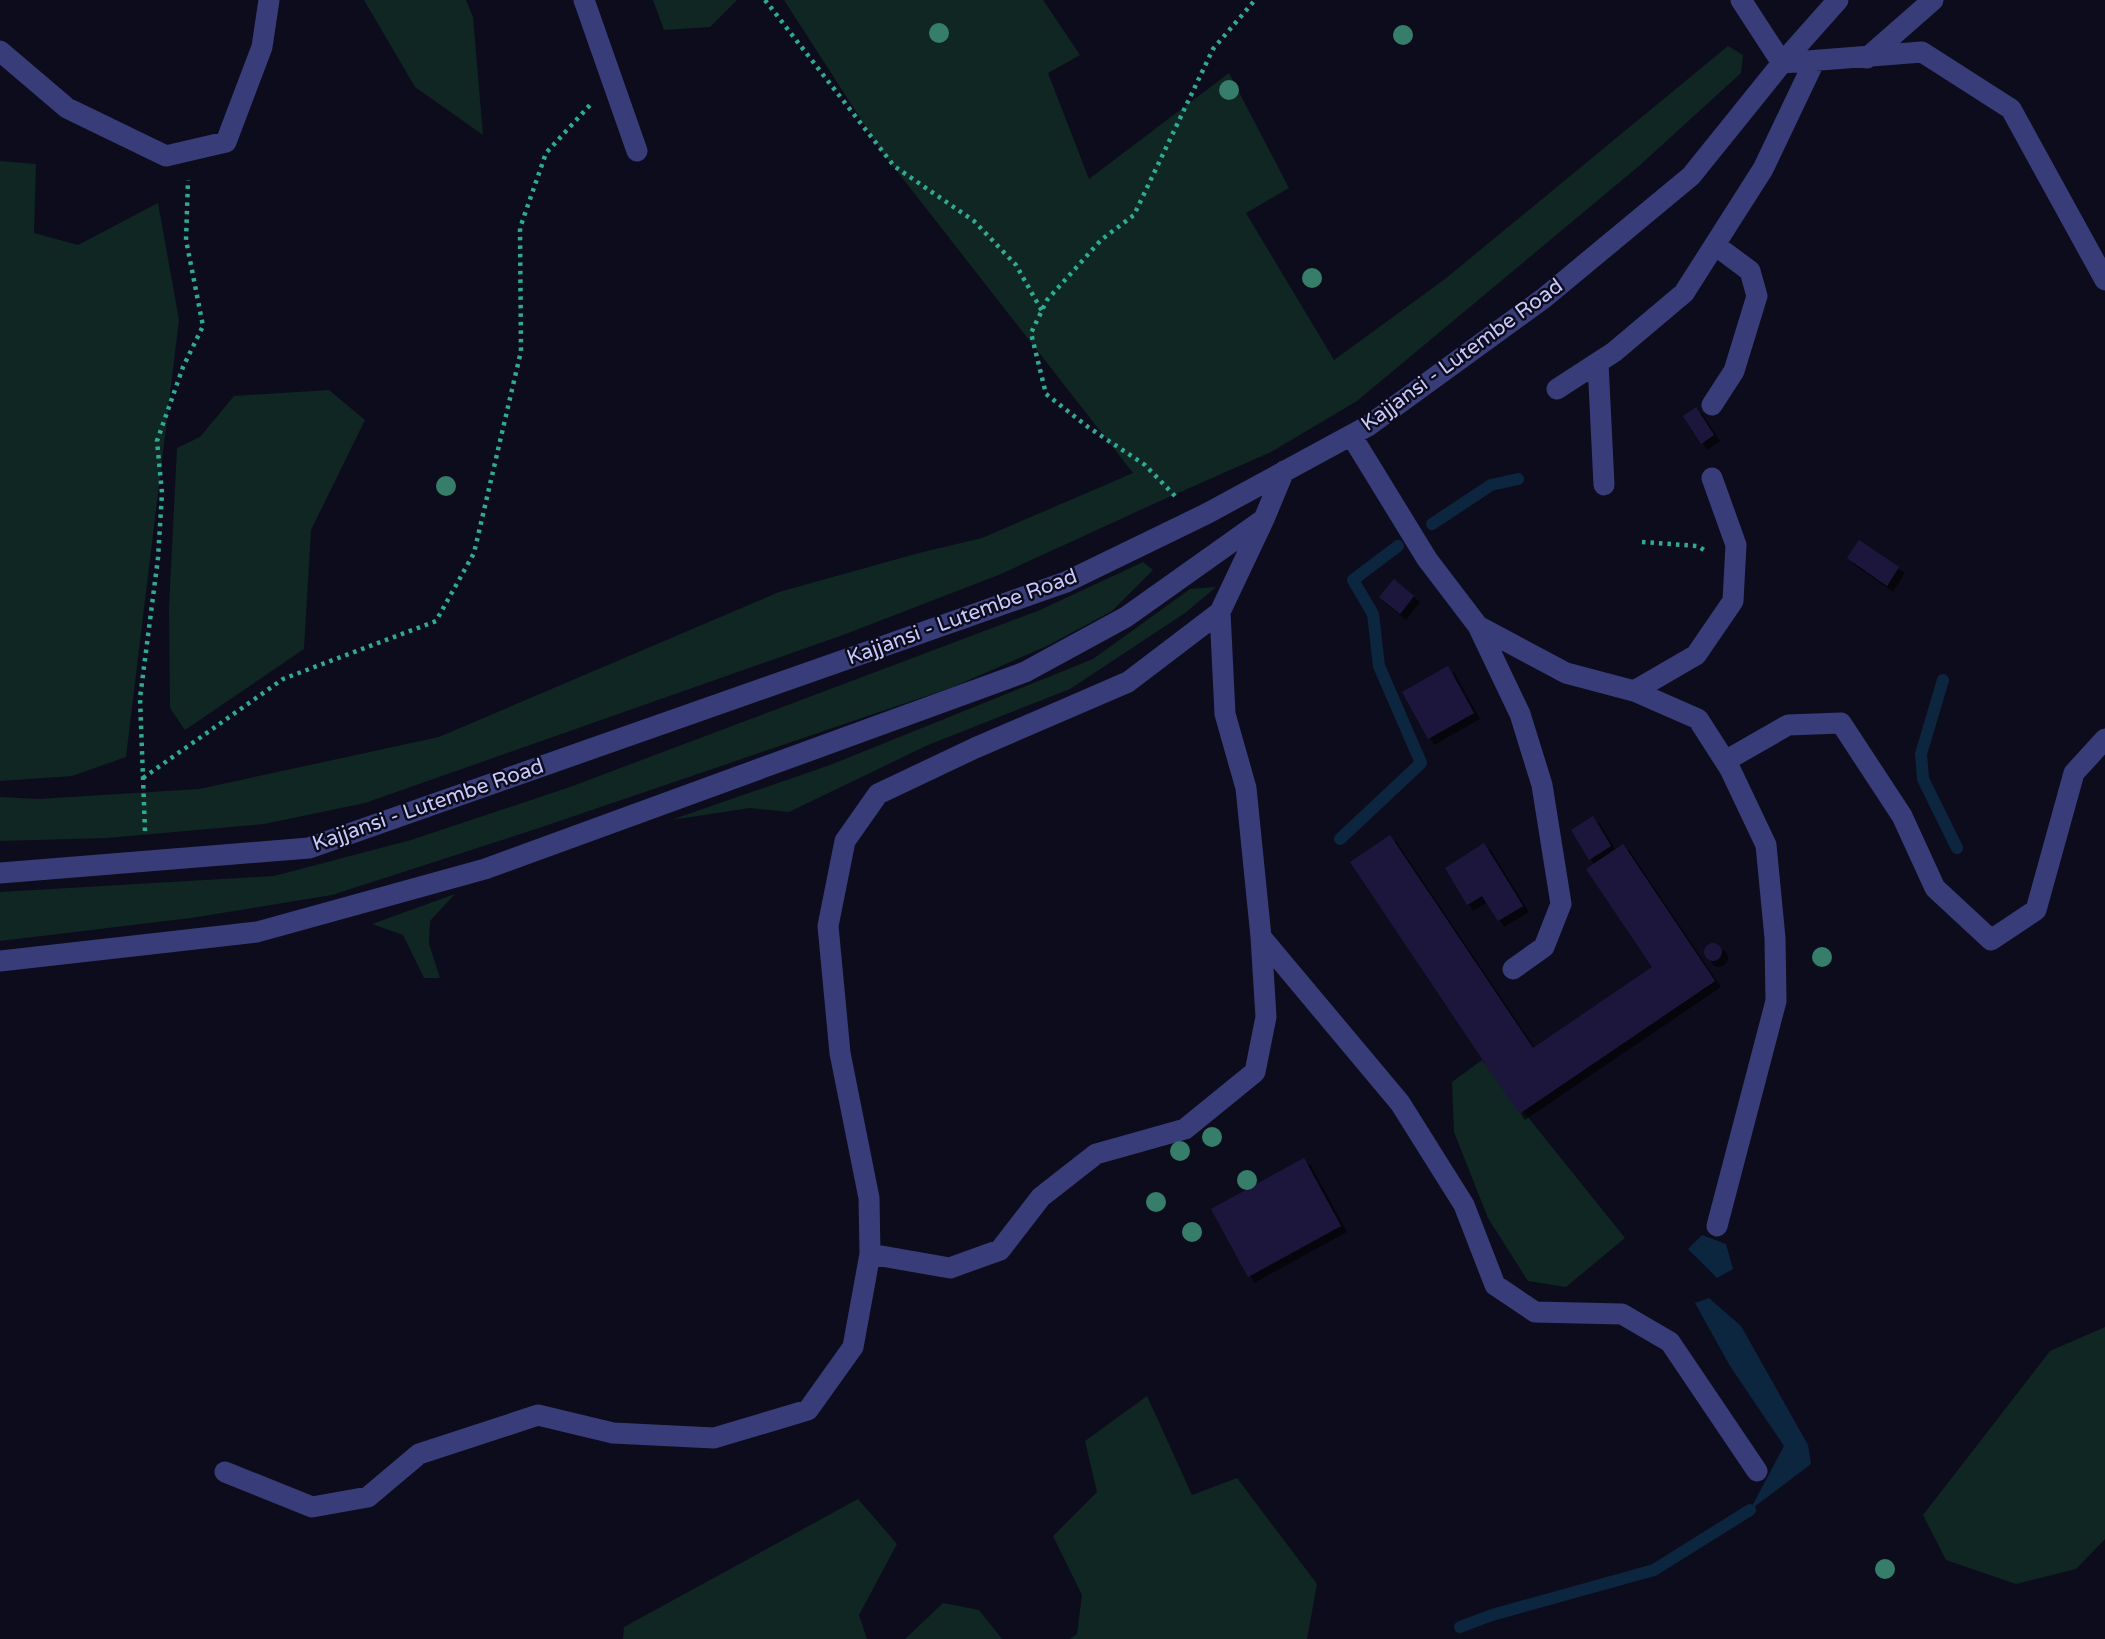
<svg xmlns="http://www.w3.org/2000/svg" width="2105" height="1639" viewBox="0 0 2105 1639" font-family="'Varela Round',sans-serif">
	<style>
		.green { fill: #0f2622 }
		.water { fill: #0d263f }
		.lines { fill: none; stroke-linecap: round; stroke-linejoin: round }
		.stream { stroke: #0d263f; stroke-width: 12 }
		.building { fill: #1c183c; filter: url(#shadow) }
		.path { stroke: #30aa94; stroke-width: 4.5; stroke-dasharray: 3.5 5; stroke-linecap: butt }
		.minor { stroke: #383d7a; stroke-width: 21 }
		.tree { fill: #367d6a }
		.labels { text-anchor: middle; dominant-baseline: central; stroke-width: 5; stroke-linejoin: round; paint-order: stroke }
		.street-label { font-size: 21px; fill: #c8c8fd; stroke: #0d0c1c }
	</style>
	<defs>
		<filter id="shadow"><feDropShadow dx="6" dy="6" stdDeviation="0" flood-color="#0009"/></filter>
	</defs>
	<rect width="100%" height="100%" fill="#0d0c1c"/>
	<path class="green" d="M364,0H466L473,17L483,135L415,87Z
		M653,0H737L710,27L664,30Z
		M784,0H1043L1080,55L1048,73L1089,179L1229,73L1289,188L1246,213L1334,360L1445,279L1728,46L1743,55L1741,73L1639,166L1357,401L1271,452L1160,501L1001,574L843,635L365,803L264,824L107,838L0,841V797L38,799L199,789L439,737L779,592L919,553L982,538L1133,473L882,152Z
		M0,161L36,164L34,233L78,245L158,203L179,320L126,757L72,776L0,781Z
		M329,390L365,420L311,530L304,649L185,730L170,708L169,608L177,448L200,437L234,396Z
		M1143,562L1153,570L1112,611L1049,645L953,687L539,828L332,895L191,918L0,941V892L274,876L411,840L570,787L1040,610Z
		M1216,587L1185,613L1070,689L928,745L789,812L750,808L671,820L830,765L1093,659L1190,589Z
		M455,894L430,921L429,944L440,978H424L403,935L372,924Z
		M1482,1060L1625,1238L1566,1287L1528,1281L1488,1218L1454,1132L1452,1082Z
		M2105,1327V1539L2076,1569L2016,1584L1946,1560L1923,1515L2050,1351Z
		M1147,1396L1192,1495L1237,1478L1317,1584L1307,1639H1070L1077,1634L1082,1595L1053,1536L1097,1492L1085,1441Z
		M858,1499L897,1544L859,1615L867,1639H623L624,1627Z
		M943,1603L979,1610L1002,1639H905Z"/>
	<path class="water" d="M1702,1235L1726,1244L1733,1269L1717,1278L1688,1249Z
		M1709,1298L1741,1326L1808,1445L1811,1464L1750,1510L1784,1446L1730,1366L1695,1303Z"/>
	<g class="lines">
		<path class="stream" d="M1432,524L1491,485L1518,479
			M1943,680L1921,754L1923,779L1957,848
			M1340,839L1421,763L1379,666L1373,614L1353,580L1398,546
			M1460,1627L1492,1615L1654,1570L1750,1510"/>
	</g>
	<path class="building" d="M1696,407L1714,435L1701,444L1683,416Z
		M1859,540L1899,567L1887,586L1847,558Z
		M1394,579L1414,596L1400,614L1379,597Z
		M1448,666L1474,713L1428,739L1402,692Z
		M1593,816L1611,846L1589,860L1571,830Z
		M1390,835L1533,1048L1652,967L1586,869L1623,844L1715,981L1519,1114L1350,862Z
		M1484,843L1523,906L1498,921L1482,896L1467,905L1445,868Z
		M1704 952a9 9 0 1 1 18 0a9 9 0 1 1-18 0Z
		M1304,1158L1341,1226L1248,1277L1211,1209Z"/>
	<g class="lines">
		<path class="path" d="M765,0L894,166L974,221L1016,265L1042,311
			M1175,496L1145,465L1088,427L1046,394L1031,333L1047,300L1101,240L1134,215L1213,49L1255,0
			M1642,542L1698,546L1704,550
			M143,778L283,679L436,621L474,553L521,351L520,228L546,153L590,105
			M145,831L140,698L158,558L162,493L157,441L183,367L203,326L186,240L188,180"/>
		<path class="minor" d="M584,0L637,151
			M1741,0L1782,63L1922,52L2011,109L2105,280
			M0,51L67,108L166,156L226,142L262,47L269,0
			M1867,58L1933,0
			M1598,363L1604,485
			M1557,389L1614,352L1684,293L1763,169L1814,62
			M1712,405L1734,371L1757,296L1750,271L1715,245
			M1351,435L1427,559L1478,626L1520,714L1542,785L1561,904L1544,947L1513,969
			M1478,626L1566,673L1634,691L1696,655L1733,601L1736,545L1712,478
			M1634,691L1698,719L1730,769L1766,845L1775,938L1776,1001L1717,1226
			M1725,761L1788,725L1841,723L1902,816L1935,888L1991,940L2036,910L2074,773L2105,739
			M0,873L309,848L1066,582L1208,513L1368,426L1544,298L1691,176L1782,63L1838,0
			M1261,937L1400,1103L1464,1205L1495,1285L1535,1312L1622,1314L1670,1342L1757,1471
			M0,961L257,932L485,869L1025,672L1126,617L1264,519
			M870,1254L950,1268L1000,1250L1041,1197L1096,1154L1185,1129L1255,1072L1266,1017L1261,937L1246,788L1225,714L1220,612L1264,519L1284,471
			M225,1472L312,1507L368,1497L419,1454L538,1415L613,1433L714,1438L808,1410L853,1347L870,1254L869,1198L840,1053L828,926L845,841L878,794L975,748L1128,682L1220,612"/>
	</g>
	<g class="tree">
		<circle cx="939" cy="33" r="10"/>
		<circle cx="1403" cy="35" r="10"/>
		<circle cx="1229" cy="90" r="10"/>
		<circle cx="1312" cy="278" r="10"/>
		<circle cx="446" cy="486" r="10"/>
		<circle cx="1822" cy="957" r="10"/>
		<circle cx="1212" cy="1137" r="10"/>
		<circle cx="1180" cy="1151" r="10"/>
		<circle cx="1247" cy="1180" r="10"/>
		<circle cx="1156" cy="1202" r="10"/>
		<circle cx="1192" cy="1232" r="10"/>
		<circle cx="1885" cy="1569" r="10"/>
	</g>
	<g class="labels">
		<g class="street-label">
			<text transform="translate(1462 355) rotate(-36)">Kajjansi - Lutembe Road</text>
			<text transform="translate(962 617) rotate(-20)">Kajjansi - Lutembe Road</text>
			<text transform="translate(428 805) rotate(-19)">Kajjansi - Lutembe Road</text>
		</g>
	</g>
</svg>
